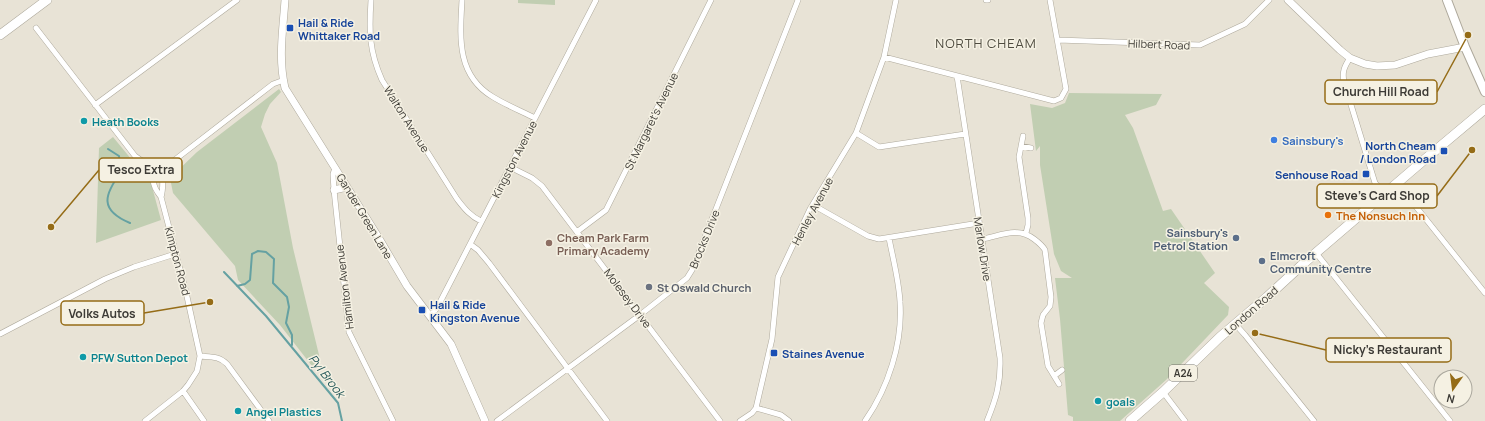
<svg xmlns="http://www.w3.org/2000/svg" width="1485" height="421" viewBox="0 0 1485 421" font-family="Manrope,sans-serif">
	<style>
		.green { fill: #c1ceb2 }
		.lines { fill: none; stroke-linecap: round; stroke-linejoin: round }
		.stream { stroke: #65a1a2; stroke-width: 2 }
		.street-casing { stroke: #aea99c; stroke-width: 6 }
		.secondary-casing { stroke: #aea99c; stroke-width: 8 }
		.primary-casing { stroke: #aea99c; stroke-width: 10 }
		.highway-casing { stroke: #aea99c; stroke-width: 10 }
		.street { stroke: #fff; stroke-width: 5 }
		.secondary { stroke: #fff; stroke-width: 7 }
		.primary { stroke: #fff; stroke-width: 8 }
		.highway { stroke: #fff; stroke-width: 9 }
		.transit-dot { fill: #1a4fb4; stroke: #f5f1e3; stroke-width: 1.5 }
		.culture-dot { fill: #0f9aa8; stroke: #f5f1e3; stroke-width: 1.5 }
		.shop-dot { fill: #3f7fe0; stroke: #f5f1e3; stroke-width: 1.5 }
		.food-dot { fill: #e8710a; stroke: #f5f1e3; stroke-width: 1.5 }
		.service-dot { fill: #5c6f8a; stroke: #f5f1e3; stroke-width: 1.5 }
		.education-dot { fill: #8d6e63; stroke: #f5f1e3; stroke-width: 1.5 }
		.worship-dot { fill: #6b7280; stroke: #f5f1e3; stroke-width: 1.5 }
		.labels { text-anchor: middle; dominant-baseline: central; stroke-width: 3; stroke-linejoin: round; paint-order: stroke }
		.shield { fill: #f5f1e3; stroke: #74726a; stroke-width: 1 }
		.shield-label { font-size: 10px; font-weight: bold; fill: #3d3b36 }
		.transit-label { font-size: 11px; font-weight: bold; fill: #164399; stroke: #f5f1e3; text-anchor: start }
		.street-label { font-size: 11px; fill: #3d3b36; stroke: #f5f1e3 }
		.culture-label { font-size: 11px; font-weight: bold; fill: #0d838f; stroke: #f5f1e3; text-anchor: start }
		.shop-label { font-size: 11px; font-weight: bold; fill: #366cbe; stroke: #f5f1e3; text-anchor: start }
		.food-label { font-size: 11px; font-weight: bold; fill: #c56008; stroke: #f5f1e3; text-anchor: start }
		.service-label { font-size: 11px; font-weight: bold; fill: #4e5e75; stroke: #f5f1e3; text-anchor: end }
		.education-label { font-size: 11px; font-weight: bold; fill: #785e54; stroke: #f5f1e3; text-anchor: start }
		.worship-label { font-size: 11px; font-weight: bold; fill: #5b616d; stroke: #f5f1e3; text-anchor: start }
		.water-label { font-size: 12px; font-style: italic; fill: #1f5455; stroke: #f5f1e3 }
		.quarter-label { font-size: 13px; letter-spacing: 1px; fill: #4f4c40; stroke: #f5f1e3 }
		.leader { fill: none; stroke: #956c17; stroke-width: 1.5 }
		.callout-dot { fill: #956c17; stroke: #f5f1e3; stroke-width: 1.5 }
		.callout { fill: #f5f1e3; stroke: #956c17; stroke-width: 1.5 }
		.callout-label { font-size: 12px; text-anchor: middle; font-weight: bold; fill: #3d3b36 }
	</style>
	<rect width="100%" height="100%" fill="#e8e3d6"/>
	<path class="green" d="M518,0H555V5L518,3Z
		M279,89L281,92L270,104L265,114L261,127L277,163L293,248L320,359L312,366L280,325L238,280L235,266L173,193L170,178L197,152Z
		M1069,93L1162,94L1156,105L1125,115L1133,128L1163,211L1171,209L1215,273L1204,283L1229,307L1228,315L1166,380L1120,421H1073V417L1068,415L1060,319L1055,278H1072L1061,271L1054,254L1040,165V146L1036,151L1030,104L1052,108L1065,103Z
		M113,137L151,183L161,220L96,243L99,148Z"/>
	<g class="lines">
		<path class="stream" d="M108,149L119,156L121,172C104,195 99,210 130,223
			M224,272L266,316L338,403L342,421
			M237,286L245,284L250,280L252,254L258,251L266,252L274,259L273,283L287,297L289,307L286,323L292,335V345"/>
		<g class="street-casing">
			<path id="street" d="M371,0C369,31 369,51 382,80L457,199C464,208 470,216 481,221
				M462,0C460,37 456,75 493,97C506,105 521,111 535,118
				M986,0H988
				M36,28L135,156L142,161L163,169
				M1058,40L1200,45L1245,24L1269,0
				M884,57L1054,101L1061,98L1066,89L1050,0
				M1350,58C1344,67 1342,72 1344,82L1375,183L1384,193
				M957,76L1000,358C1001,383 996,399 987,421
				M95,105L237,0
				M856,133L879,147L965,134
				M1023,136L1019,157L1028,218V225L1026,233
				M1021,146L1031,148
				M510,167L532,178L542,186L720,421
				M335,168L333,174L334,190L349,332L393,421
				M1397,183L1485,293
				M161,197C164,189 162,178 163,169
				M813,205L868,236L879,239L979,223
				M578,231L606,210L711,0
				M982,239C1000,236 1017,226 1034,239C1038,242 1042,245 1045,250L1051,297L1050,306L1043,315L1041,323L1048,366L1059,384
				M470,244L478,250L489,263L607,421
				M1316,253L1450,421
				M430,316L437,308L596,0
				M1236,325L1245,335L1314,421
				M0,334L105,279L134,267L175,254
				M200,356C211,357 219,356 227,364L269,421
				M1054,376L1062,370
				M183,391L204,421
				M1163,392L1185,421
				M756,408L781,415L789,421
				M145,421L183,391L188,385L197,371L200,356L186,292L161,197C156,191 151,183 154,174L163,169L273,84L284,80
				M497,421L640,315L687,278L692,270L798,0
				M740,421L752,413L756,408L772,339L778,277L810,209L856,133L884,57L896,0
				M865,421C888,388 903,343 900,302C899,281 893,259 889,238"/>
		</g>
		<g class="secondary-casing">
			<path id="secondary" d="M285,0C283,30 278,58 285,88L377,235L407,286L451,344L485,421
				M1288,0L1340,50L1350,58L1365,64L1377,66L1395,65L1428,54L1465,47
				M334,190L347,187"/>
		</g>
		<g class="primary-casing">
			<path id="primary" d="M1447,0L1465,47L1485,92"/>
		</g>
		<g class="highway-casing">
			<path id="highway" d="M0,35L47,0
				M1130,421L1163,392L1220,337L1267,297L1304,263L1424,160L1485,109"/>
		</g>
		<use href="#street" class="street"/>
		<use href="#secondary" class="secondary"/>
		<use href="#primary" class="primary"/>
		<use href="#highway" class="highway"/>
	</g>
	<g class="transit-dot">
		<rect x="286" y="24" width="8" height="8" rx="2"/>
		<rect x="1440" y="147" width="8" height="8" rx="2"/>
		<rect x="1362" y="170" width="8" height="8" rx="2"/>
		<rect x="418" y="306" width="8" height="8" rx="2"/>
		<rect x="770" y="349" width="8" height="8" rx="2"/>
	</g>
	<g class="culture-dot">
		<circle cx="84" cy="121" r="4"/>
		<circle cx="83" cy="357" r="4"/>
		<circle cx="1098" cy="401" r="4"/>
		<circle cx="238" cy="411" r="4"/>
	</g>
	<circle class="shop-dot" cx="1274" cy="140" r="4"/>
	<circle class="food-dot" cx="1328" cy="215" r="4"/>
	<g class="service-dot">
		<circle cx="1236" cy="238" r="4"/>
		<circle cx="1262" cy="261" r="4"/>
	</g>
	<circle class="education-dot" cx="549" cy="243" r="4"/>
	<circle class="worship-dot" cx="649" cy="287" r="4"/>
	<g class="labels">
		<rect class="shield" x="1169" y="365" width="28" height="16" rx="3"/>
		<g class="shield-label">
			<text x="1183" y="373">A24</text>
		</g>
		<g class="transit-label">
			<text x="298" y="22">Hail &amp; Ride<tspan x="298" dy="13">Whittaker Road</tspan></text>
			<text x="1436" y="145" text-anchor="end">North Cheam<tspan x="1436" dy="13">/ London Road</tspan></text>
			<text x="1358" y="174" text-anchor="end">Senhouse Road</text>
			<text x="430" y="304">Hail &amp; Ride<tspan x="430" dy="13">Kingston Avenue</tspan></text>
			<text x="782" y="353">Staines Avenue</text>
		</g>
		<g class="street-label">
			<text transform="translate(1159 44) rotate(2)">Hilbert Road</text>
			<text transform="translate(407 119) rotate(58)">Walton Avenue</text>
			<text transform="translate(651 121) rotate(-64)">St Margaret's Avenue</text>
			<text transform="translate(514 159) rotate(-63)">Kingston Avenue</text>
			<text transform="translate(812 211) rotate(-62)">Henley Avenue</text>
			<text transform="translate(365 216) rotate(59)">Gander Green Lane</text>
			<text transform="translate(704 239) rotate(-68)">Brocks Drive</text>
			<text transform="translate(983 249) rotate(81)">Marlow Drive</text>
			<text transform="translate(178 261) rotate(75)">Kimpton Road</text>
			<text transform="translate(344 287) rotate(-97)">Hamilton Avenue</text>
			<text transform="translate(628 298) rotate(53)">Molesey Drive</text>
			<text transform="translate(1251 310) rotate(-41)">London Road</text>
		</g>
		<g class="culture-label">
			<text x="92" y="121">Heath Books</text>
			<text x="91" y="357">PFW Sutton Depot</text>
			<text x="1106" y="401">goals</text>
			<text x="246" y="411">Angel Plastics</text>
		</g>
		<g class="shop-label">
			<text x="1282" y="140">Sainsbury's</text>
		</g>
		<g class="food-label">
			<text x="1336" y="215">The Nonsuch Inn</text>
		</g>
		<g class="service-label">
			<text x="1228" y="232">Sainsbury's<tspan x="1228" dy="13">Petrol Station</tspan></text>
			<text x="1270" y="255" text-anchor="start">Elmcroft<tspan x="1270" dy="13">Community Centre</tspan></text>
		</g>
		<g class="education-label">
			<text x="557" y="237">Cheam Park Farm<tspan x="557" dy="13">Primary Academy</tspan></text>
		</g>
		<g class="worship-label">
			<text x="657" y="287">St Oswald Church</text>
		</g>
		<g class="water-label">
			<text transform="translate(327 376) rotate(52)">Pyl Brook</text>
		</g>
		<g class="quarter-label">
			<text x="986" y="43">NORTH CHEAM</text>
		</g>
	</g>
	<path class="leader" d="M1468 35L1437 92M51 227L99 170M1472 150L1437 196M210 302L144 313M1255 333L1326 350"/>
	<g class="callout-dot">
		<circle cx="1468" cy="35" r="4"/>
		<circle cx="51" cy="227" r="4"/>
		<circle cx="1472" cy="150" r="4"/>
		<circle cx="210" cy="302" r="4"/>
		<circle cx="1255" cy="333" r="4"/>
	</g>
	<g class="callout">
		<rect x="1325" y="80" width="112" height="24" rx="4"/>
		<rect x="99" y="158" width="83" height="24" rx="4"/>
		<rect x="1317" y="184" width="120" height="24" rx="4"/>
		<rect x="61" y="301" width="83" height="24" rx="4"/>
		<rect x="1326" y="338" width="125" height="24" rx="4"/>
	</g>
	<g class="callout-label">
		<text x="1381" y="96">Church Hill Road</text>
		<text x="141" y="174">Tesco Extra</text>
		<text x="1377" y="200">Steve's Card Shop</text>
		<text x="102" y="318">Volks Autos</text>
		<text x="1388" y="354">Nicky's Restaurant</text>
	</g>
	<g transform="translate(1453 389) rotate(194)"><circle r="19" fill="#f5f1e3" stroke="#aba89e"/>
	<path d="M0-3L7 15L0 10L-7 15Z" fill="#956c17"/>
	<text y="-6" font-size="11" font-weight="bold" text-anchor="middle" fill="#3d3b36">N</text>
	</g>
</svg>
